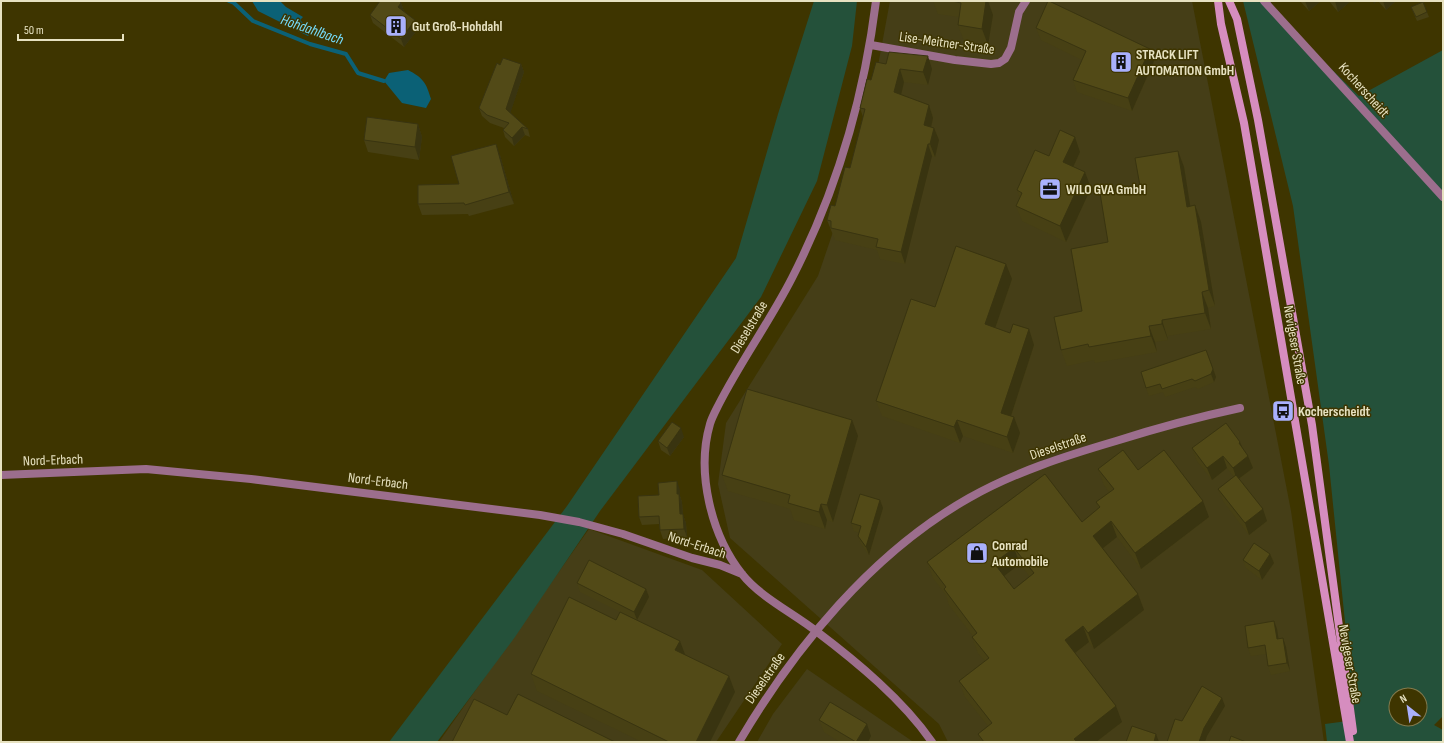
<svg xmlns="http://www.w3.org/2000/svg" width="1444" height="743" viewBox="0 0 1444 743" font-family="'Sofia Sans Condensed',sans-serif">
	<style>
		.built { fill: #453e17 }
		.green { fill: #24513a; fill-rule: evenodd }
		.water { fill: #0b6176 }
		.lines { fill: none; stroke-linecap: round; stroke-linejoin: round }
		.stream { stroke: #0b6176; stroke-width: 4 }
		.street { stroke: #9c6e8d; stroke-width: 8 }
		.secondary { stroke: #d68dbf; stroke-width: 8 }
		.wall { fill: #474014; fill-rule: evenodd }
		.shaded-wall { fill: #393410 }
		.building { fill: #524a17; stroke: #393410; fill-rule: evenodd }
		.labels { text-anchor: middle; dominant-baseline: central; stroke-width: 3; stroke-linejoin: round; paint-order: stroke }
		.poi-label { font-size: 14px; font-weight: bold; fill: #e7e2c1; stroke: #3e3500; text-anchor: start }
		.street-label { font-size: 14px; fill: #e7e2c1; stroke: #3e3500 }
		.water-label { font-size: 15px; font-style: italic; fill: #76dcfa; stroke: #3e3500 }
	</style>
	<rect width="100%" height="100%" fill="#3e3500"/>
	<path class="built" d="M890,1H1192L1291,511L1324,742H948L939,724L730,538L718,484L726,423L818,276L864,141Z
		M589,529L702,570L782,644L716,742H439Z
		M807,669L912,741L913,742H757L773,714Z"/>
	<path class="green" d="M814,1H857L852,46L817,181L761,297L600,511L515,637L437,742H389L567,506L736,258L778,114Z
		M1243,1H1262L1359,96L1443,50V716L1434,725L1443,730V742H1327L1325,724L1355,720L1329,465L1293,206ZM1396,695H1420V719H1396Z"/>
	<path class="water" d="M252,1H280L286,7L303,17L300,20L307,27L311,28L312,31L308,36L258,11Z
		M408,70C423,78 426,82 431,99L426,108L402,103L384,81L389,73Z"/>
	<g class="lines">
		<path class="stream" d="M229,1L234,3L253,21L310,44L346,54L358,73L384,81"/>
		<path class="street" d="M876,1C864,97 836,192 792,278C770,321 741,361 719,404C716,410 712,417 710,424C696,472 711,535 742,574C760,597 793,613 816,631C857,662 903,700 932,742
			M1264,1L1443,197
			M871,45L955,60L991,64L999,63L1005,59L1011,48L1019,12L1026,1
			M1,475L146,469L251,479L540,515L579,522L623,534L692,558L720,565L742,574
			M739,742C795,647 872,553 969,498C1015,472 1065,456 1116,441C1157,428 1198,417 1240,408"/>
		<path class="secondary" d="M1218,1L1221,24L1244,123L1350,742
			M1229,1L1237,19L1258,120L1312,425L1353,731"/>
	</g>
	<path class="wall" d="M933,1H988L993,15L988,45L964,41L958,25L959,17L938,14Z
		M1300,1H1321L1309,11Z
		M1329,1H1351L1338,12Z
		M1378,1H1396L1386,10Z
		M1423,2L1429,17L1417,21L1411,7Z
		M401,3L404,11L418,29L404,47L373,23L370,15Z
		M1036,28L1154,61L1132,111L1077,92L1073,80L1082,60L1041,40Z
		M521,64L524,72L510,113L528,129L530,137L525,135L514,146L505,137L503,130L504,128L490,123L482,116L479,108L500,65Z
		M886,64L932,69L928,85L904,82L901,94L929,105L933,118L931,127L934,128L939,140L935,157L932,156L905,264L880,259L877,250L835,240L827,220L835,206L850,168L863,117L860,108L871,80Z
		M418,124L422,137L419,160L368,152L364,140Z
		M1178,151L1184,167L1190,206L1195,205L1201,222L1215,306L1208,308L1211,329L1167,336L1168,340L1155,342L1157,352L1095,363L1094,360L1067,366L1061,350L1082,311L1108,242L1140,186Z
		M1080,152L1073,167L1091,188L1066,242L1022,221L1016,206L1020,198L1017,190L1049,156Z
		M500,155L514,204L469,216L468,214L422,215L418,204L459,184Z
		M1006,264L1012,279L995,328L1034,345L1011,416L1020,433L1013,453L963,436L960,443L882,416L876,401L935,307Z
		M1206,350L1216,377L1214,382L1198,389L1195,387L1165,397L1163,392L1149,396L1146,388Z
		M852,420L858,436L833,522L827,520L825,529L794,520L790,509L728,491L722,475Z
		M684,437L670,456L661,450L658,441Z
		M1192,448L1243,449L1248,456L1253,468L1239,479L1267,521L1249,535L1223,501L1218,489L1234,477L1227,468L1212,480L1197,461Z
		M1098,469L1138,470L1209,517L1141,569L1117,537L1103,548L1138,594L1144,610L1094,649L1089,642L1075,653L1122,722L1096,742H981L978,734L988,726L965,697L959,681L985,661L978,653L972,637L973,636L949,605L946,595L933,578L927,562L1082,522L1099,509L1096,502L1109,492L1104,485ZM1020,564L1030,577L1014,589L1004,576Z
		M680,490V496L682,502L683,515L686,523L687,537L663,539L660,530L659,524L642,525L639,517L659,495Z
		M880,500L883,508L869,555L861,544L858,536L859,533L854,531L851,523Z
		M1270,554L1274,563L1262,580L1246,568L1243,560Z
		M577,583L646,589L649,597L637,620L685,654L735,692L710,742H642L537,691L531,674L616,620L620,612L580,592Z
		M1274,621L1277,629L1278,639L1283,638L1286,647L1290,671L1271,675L1268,666L1266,654L1251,656L1248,648Z
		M819,720L871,736L868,742H840L824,732Z"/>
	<path class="shaded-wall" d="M981,1H988L993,15L988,45L982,29Z
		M1305,1H1321L1309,11Z
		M1335,1H1351L1338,12Z
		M1373,1H1377L1374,4Z
		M1383,1H1396L1386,10Z
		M401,3L404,11L401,15L398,7Z
		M415,20L418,29L404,47L401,39Z
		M1150,49L1154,61L1132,111L1128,98Z
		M928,56L932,69L928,85L923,72Z
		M521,64L524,72L509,117L506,109Z
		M900,69L904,82L899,104L894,92Z
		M929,105L933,118L929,137L924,125Z
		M418,124L422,137L419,160L415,147Z
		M522,127L525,135L514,146L512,138Z
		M934,128L939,140L935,157L930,144Z
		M1075,137L1080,152L1068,178L1063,162Z
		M496,144L500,155L514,204L509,192Z
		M928,144L932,156L905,264L901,252Z
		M1178,151L1184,167L1193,223L1187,207Z
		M1085,172L1091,188L1066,242L1060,226Z
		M1195,205L1201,222L1215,306L1209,290Z
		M1006,264L1012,279L991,340L985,324Z
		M1202,292L1208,308L1211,329L1205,313Z
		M1162,320L1167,336L1168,340L1162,324Z
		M1149,326L1155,342L1157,352L1151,336Z
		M1029,329L1034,345L1007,428L1001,413Z
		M1209,358L1216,377L1214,382L1211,374Z
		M1014,417L1020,433L1013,453L1007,437Z
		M852,420L858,436L833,522L827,505Z
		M957,420L963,436L960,443L954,427Z
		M681,428L684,437L670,456L667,448Z
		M1240,442L1245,454L1239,443Z
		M1223,456L1227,468L1212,480L1207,468Z
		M1248,456L1253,468L1237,480L1233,468Z
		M677,481L680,490V496L682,502L683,515L686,523L687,537L684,529L680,514L677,494Z
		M880,500L883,508L869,555L866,547Z
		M1203,501L1209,517L1141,569L1135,553Z
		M821,504L827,520L825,529L819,512Z
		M1263,509L1267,521L1249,535L1245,523Z
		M1111,521L1117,537L1098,552L1093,536Z
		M1014,548L1020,564L1000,579L994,563Z
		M1270,554L1274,563L1262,580L1259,571Z
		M646,589L649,597L637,620L634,612Z
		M1138,594L1144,610L1094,649L1088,633Z
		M1274,621L1277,629L1280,648L1277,639Z
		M1083,626L1089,642L1071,656L1065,640Z
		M1283,638L1286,647L1290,671L1287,663Z
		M680,641L686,657L675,650Z
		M729,676L735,692L710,742H696Z
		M1222,698L1225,706L1207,736L1205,742H1199L1204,728Z
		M1116,706L1122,722L1096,742H1075L1074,739Z
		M867,724L871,736L868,742H856Z
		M1156,734L1159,742H1154Z"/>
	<path class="building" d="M380,1H399L401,3L398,7L415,20L401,39L370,15Z
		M952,1H986L982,29L958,25L961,3Z
		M1048,1H1049L1150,49L1128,98L1073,80L1086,51L1036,28Z
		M1423,2L1427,12L1416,17L1411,7Z
		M889,52L928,56L923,72L900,69L894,92L929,105L924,125L934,128L930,144H928L901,252L876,247L878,239L831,228V221L827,220L831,205L835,206L845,167L850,168L865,109L860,108L867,79L871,80L876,62L886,64Z
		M503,58L521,64L506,109L528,129L522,127L512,138L503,130L509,123L487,115L479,108L497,63L500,65Z
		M367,117L418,124L415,147L364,140Z
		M1060,130L1075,137L1063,162L1085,172L1060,226L1016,206L1022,193L1017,190L1035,150L1049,156Z
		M496,144L509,192L465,205L464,203L418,204V185L459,184L451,156Z
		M1178,151L1187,207L1195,205L1209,290L1202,292L1205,313L1162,320V324L1149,326L1151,336L1089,347L1088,344L1061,350L1054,317L1082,311L1071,249L1108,242L1100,193L1140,186L1135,158Z
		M956,246L1006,264L985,324L1010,333L1013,324L1029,329L1001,413L1014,417L1007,437L957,420L954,427L876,401L911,299L935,307Z
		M1206,350L1213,369L1211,374L1195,381L1192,379L1162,389L1160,384L1146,388L1141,372Z
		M747,389L852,420L827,505L821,504L819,512L788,503L790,495L722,475Z
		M672,422L681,428L667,448L658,441Z
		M1226,423L1240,442L1239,443L1248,456L1233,468L1223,456L1207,468L1192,448Z
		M1123,450L1138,470L1164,450L1203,501L1135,553L1111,521L1093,536L1138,594L1088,633L1083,626L1065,640L1116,706L1074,739L1077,742H984L978,734L992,723L959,681L989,658L972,637L977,633L944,589L946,587L927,562L1045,474L1082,522L1100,507L1096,502L1114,489L1098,469ZM1014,548L1034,573L1014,589L994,563Z
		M1236,475L1263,509L1245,523L1218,489Z
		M677,481V494H679L680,514H683L684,529L660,530L659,516L639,517L638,496L659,495L658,483Z
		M860,494L880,500L866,547L858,536L861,526L851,523Z
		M1254,543L1270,554L1259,571L1243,560Z
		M589,560L646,589L634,612L577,583Z
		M569,597L616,620L620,612L680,641L675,650L729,676L696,742H669L531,674Z
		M1274,621L1277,639L1283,638L1287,663L1268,666L1265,645L1248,648L1245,626Z
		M1202,686L1222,698L1204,728L1199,742H1167L1175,719L1182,721Z
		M518,694L615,742H452L474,699L507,715Z
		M830,702L867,724L856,742L819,720Z
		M1132,726L1156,734L1154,742H1126Z
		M1231,736L1246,742H1229Z"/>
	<defs>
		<g id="building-square" transform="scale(1.15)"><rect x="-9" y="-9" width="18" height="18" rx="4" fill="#a9b0fc" stroke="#3e3500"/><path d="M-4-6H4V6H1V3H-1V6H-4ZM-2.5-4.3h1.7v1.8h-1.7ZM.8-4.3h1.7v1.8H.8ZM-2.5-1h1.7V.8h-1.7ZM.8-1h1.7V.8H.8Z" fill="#111"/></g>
		<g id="office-square" transform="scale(1.15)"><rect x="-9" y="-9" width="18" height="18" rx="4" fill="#a9b0fc" stroke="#3e3500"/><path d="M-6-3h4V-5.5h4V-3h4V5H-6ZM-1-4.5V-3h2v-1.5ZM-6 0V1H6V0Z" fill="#111"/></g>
		<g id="bus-square" transform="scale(1.15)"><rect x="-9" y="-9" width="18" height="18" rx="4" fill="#a9b0fc" stroke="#3e3500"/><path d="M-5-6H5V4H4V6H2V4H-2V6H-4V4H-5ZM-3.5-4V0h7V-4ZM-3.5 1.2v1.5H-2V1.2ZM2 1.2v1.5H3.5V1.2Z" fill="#111"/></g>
		<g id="shop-square" transform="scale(1.15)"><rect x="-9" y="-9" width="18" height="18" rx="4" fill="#a9b0fc" stroke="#3e3500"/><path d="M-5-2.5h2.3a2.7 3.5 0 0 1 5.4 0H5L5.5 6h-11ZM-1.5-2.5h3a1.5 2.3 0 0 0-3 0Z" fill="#111"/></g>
	</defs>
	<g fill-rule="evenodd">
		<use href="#building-square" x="396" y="26"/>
		<use href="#building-square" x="1121" y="62"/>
		<use href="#office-square" x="1050" y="189"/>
		<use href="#bus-square" x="1283" y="411"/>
		<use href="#shop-square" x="977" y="553"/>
	</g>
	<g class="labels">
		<g class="poi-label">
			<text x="412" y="26">Gut Groß-Hohdahl</text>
			<text x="1136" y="54">STRACK LIFT<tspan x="1136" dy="16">AUTOMATION GmbH</tspan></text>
			<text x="1066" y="189">WILO GVA GmbH</text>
			<text x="1298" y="411">Kocherscheidt</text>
			<text x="992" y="545">Conrad<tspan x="992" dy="16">Automobile</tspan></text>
		</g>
		<g class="street-label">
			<text transform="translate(947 43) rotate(8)">Lise-Meitner-Straße</text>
			<text transform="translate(1364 90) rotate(48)">Kocherscheidt</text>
			<text transform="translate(749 327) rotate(-59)">Dieselstraße</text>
			<text transform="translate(1295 345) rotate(80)">Nevigeser Straße</text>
			<text transform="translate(1058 446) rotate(-19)">Dieselstraße</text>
			<text transform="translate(53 460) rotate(-2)">Nord-Erbach</text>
			<text transform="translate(378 481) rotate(7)">Nord-Erbach</text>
			<text transform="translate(697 545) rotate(18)">Nord-Erbach</text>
			<text transform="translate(1350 664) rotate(80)">Nevigeser Straße</text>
			<text transform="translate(765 678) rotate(-55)">Dieselstraße</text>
		</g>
		<g class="water-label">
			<text transform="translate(312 30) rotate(19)">Hohdahlbach</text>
		</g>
	</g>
	<rect width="1444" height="743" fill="none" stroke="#e7e2c1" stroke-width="4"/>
	<g transform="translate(1408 707) rotate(330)"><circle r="19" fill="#3e3500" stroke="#827a4d"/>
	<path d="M0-3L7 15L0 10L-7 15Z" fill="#a9b0fc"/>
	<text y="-6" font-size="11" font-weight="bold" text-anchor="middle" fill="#e7e2c1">N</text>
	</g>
	<path d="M18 34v6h105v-6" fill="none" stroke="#e7e2c1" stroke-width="2"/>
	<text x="24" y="34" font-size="12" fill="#e7e2c1" stroke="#3e3500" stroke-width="3" paint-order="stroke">50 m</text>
</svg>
